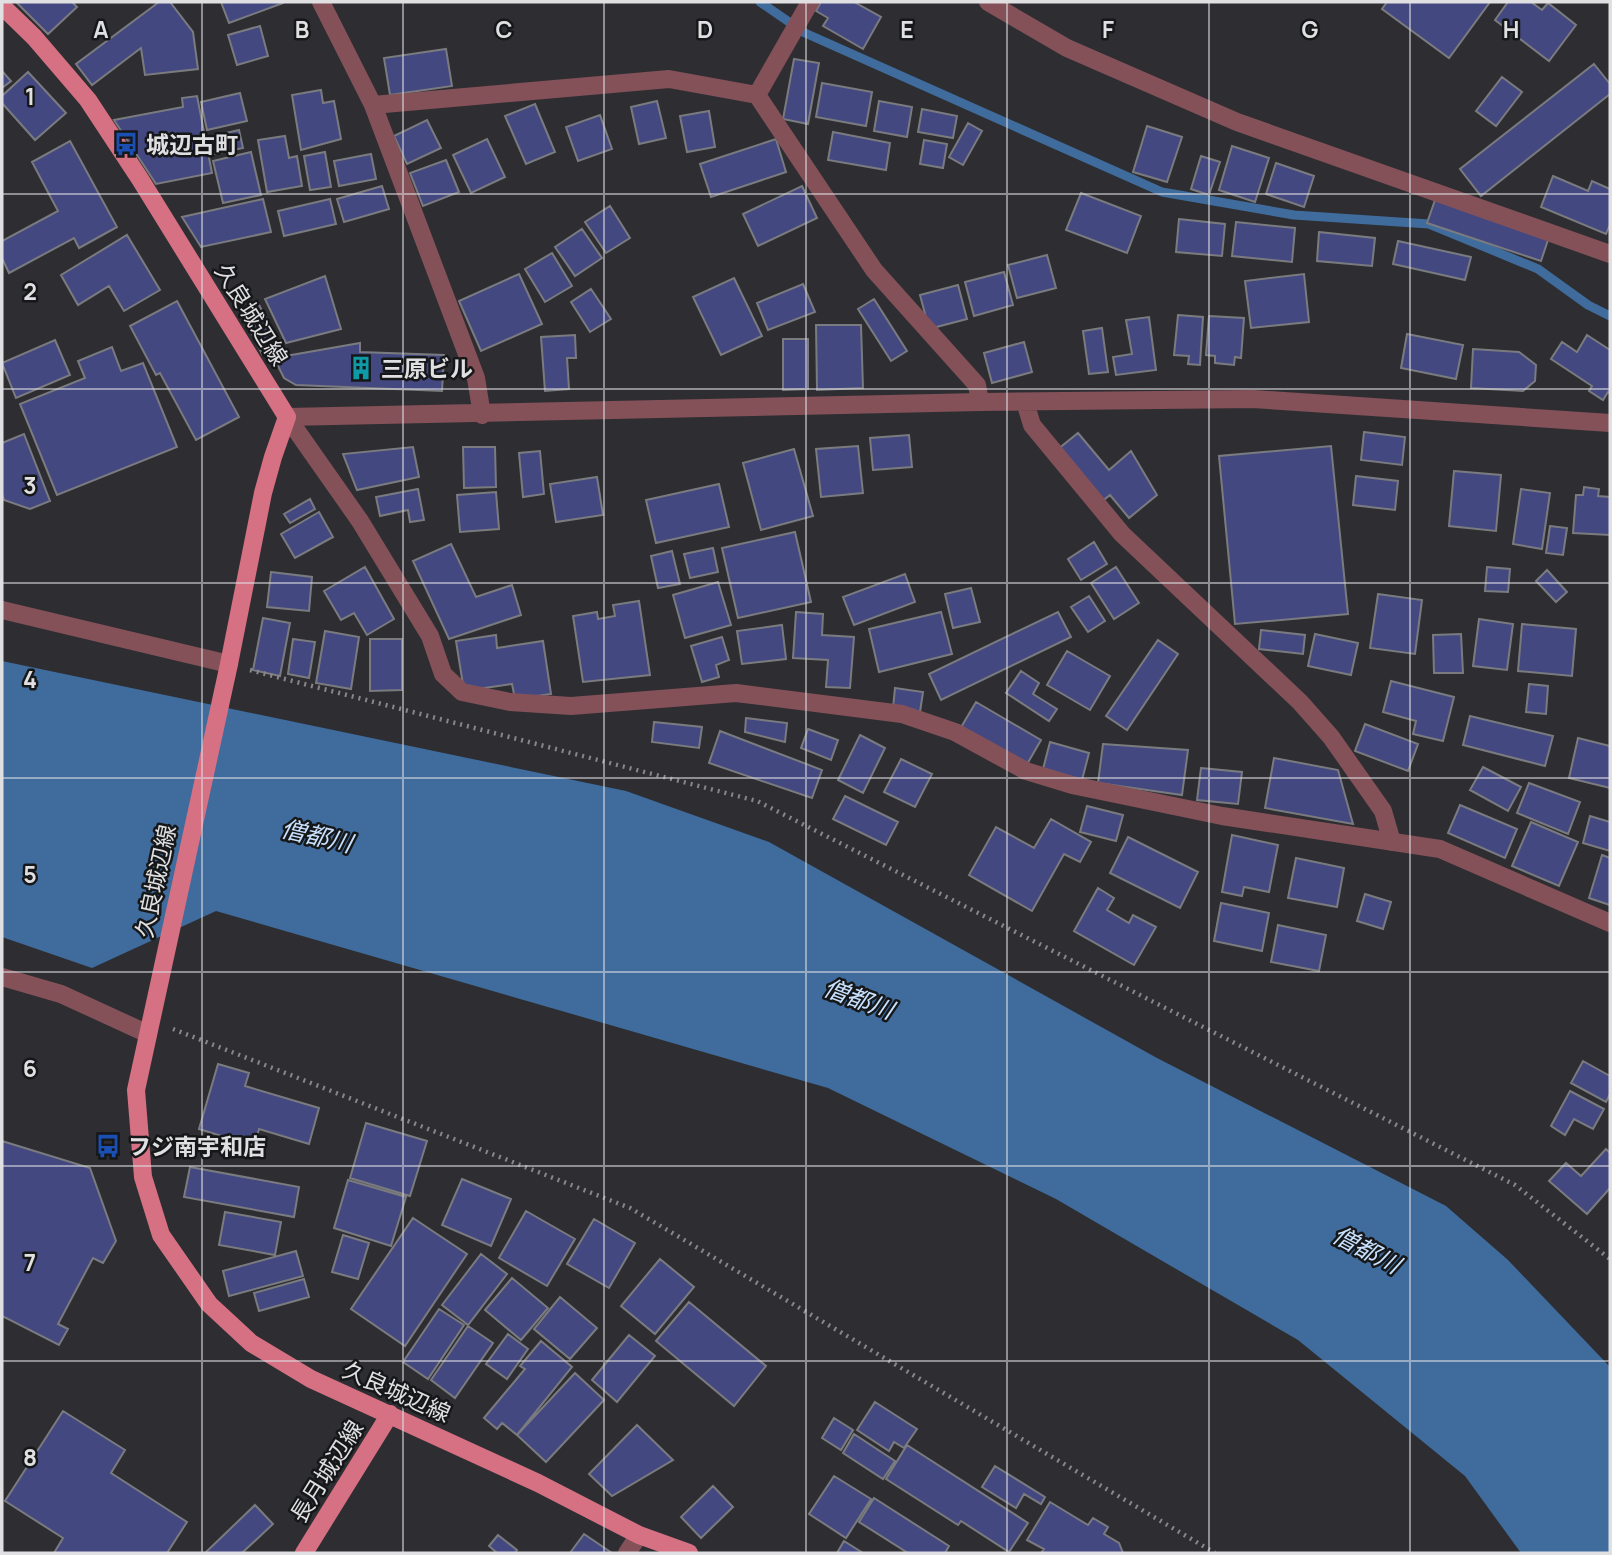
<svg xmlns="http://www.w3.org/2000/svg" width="1612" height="1555" viewBox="0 0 1612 1555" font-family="Manrope,'Noto Sans JP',sans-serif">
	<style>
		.water { fill: #3f6c9d }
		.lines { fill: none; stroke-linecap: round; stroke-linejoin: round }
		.stream { stroke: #3f6c9d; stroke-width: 9 }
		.building { fill: #444880; stroke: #7a7b7f; stroke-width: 2 }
		.path { stroke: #87878b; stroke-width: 4.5; stroke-dasharray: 2 5; stroke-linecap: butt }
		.minor { stroke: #845159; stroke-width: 18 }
		.major { stroke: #d67083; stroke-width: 18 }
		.grid { fill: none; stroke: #e0e0e3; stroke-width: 2; stroke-opacity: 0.55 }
		.labels { text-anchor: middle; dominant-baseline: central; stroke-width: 5; stroke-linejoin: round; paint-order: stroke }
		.poi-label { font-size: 23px; font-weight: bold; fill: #e0e0e3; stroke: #161718; text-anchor: start }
		.street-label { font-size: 23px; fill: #e0e0e3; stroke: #161718 }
		.water-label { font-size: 24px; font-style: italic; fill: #c8e2ff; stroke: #161718 }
		.grid-label { font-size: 23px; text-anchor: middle; font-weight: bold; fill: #e0e0e3; stroke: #161718; stroke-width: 5; stroke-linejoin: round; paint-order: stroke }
	</style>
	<rect width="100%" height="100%" fill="#2e2e32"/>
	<path class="water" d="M2,661L626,791L769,842L1157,1058L1446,1206L1508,1260L1610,1367V1553H1521L1465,1476L1298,1340L1056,1199L828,1088L216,911L92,968L2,937Z"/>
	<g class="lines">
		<path class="stream" d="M760,2L805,33L1162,192L1294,215L1429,224L1538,269L1588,305L1610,316"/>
	</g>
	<path class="building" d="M16,2H72L77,7L48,34Z
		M159,2H170L193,32L198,69L145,75L141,48L92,85L76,64Z
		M221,2H283V3L229,23Z
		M821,2H854L881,17L863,49L823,26L828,18L816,11Z
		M1387,2H1490L1449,58L1382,9Z
		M1508,2H1531L1542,10L1548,3L1576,25L1549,61L1495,20Z
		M260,26L268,56L237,65L228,35Z
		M446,49L452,86L390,95L384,58Z
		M794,59L819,63L808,124L783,119Z
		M1594,64L1610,84V94L1481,196L1460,169Z
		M2,71L11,81L2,88Z
		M28,72L66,113L35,140L2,103V96Z
		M1502,77L1522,92L1496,126L1476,111Z
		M822,83L872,92L866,126L816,117Z
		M321,90L323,103L334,101L341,139L301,150L292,95Z
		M240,93L247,121L207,130L201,102Z
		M197,96L212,173L156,184L114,120L183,107L182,98Z
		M657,101L666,138L639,144L631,107Z
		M879,101L912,107L907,137L874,131Z
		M535,104L555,152L526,164L505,116Z
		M922,109L957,116L953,138L918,132Z
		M709,111L715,147L687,152L680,116Z
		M600,115L612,149L578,161L566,127Z
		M427,120L441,148L407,164L394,136Z
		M968,123L982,131L963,165L949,157Z
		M1147,126L1182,137L1167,182L1133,172Z
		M239,130L243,148L213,154L209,137Z
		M833,132L890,143L886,170L828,160Z
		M285,136L289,158L297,156L302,186L267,192L258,140Z
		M487,139L505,177L471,193L453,155Z
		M776,139L786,172L711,197L700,164Z
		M924,140L947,144L943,168L920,164Z
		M70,141L117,227L79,248L74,238L9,273L2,258V241L58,211L32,162Z
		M1232,146L1269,158L1255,202L1219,190Z
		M251,152L261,195L223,203L213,161Z
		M325,152L331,187L310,190L304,156Z
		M371,154L376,179L339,186L334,161Z
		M1201,156L1220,162L1209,195L1191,189Z
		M446,160L459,192L423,206L410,173Z
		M1276,163L1314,176L1304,207L1266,194Z
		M1553,176L1588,191L1592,181L1610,189V224L1606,234L1541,207Z
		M382,186L389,209L344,222L337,199Z
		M802,186L817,218L758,246L743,214Z
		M1081,193L1141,216L1127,253L1066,230Z
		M263,199L271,232L201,247L182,217Z
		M330,199L336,224L284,236L278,211Z
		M1435,200L1549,237L1541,261L1427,223Z
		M610,206L630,238L606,253L585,222Z
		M1179,219L1225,224L1222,256L1176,252Z
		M1236,222L1295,228L1292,262L1232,256Z
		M582,229L602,258L575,276L555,247Z
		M1319,232L1375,238L1372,266L1317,261Z
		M127,235L160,290L124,311L109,286L78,305L61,275Z
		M1398,241L1471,257L1465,280L1393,264Z
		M552,253L572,286L545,302L525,269Z
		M1047,255L1056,288L1017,298L1008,265Z
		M1004,272L1013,305L974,316L965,282Z
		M519,274L542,324L481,351L459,301Z
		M1304,274L1309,322L1251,328L1245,281Z
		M325,276L341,329L286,343L265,299Z
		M734,278L762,336L721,355L693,297Z
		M803,284L815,312L768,330L757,303Z
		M958,285L967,319L929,329L920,295Z
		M591,289L611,319L590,332L571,302Z
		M874,299L907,351L891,361L858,309Z
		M177,301L239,417L196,440L160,373L156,375L130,326Z
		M258,303L280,345L262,354L241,312Z
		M1178,315L1203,317L1200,365L1188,364L1189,356L1174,355Z
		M1209,316L1244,318L1241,358L1235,357L1234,365L1215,363V356L1206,355Z
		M1149,317L1156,370L1116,375L1113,357L1132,354L1126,320Z
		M816,325H861L863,388L817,390Z
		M1102,328L1108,372L1089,374L1083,331Z
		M1407,334L1463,345L1456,379L1401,368Z
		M575,335L576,358H567L569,389L545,391L541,337Z
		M1587,335L1610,350V393L1608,392L1603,400L1589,391L1592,386L1551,359L1562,342L1577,352Z
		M783,339H808V389L783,390Z
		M55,340L70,375L16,398L2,363Z
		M1024,342L1032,372L992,383L984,353Z
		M360,343V352L444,355L442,391L296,385L284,378L274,358Z
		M112,347L121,371L143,363L177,447L57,495L20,404L85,378L78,361Z
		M1473,349L1519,352L1536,365L1535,381L1523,391L1471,388Z
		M1364,432L1405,437L1402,465L1361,460Z
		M1078,433L1109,470L1131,451L1157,495L1129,518L1110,495L1100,503L1057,450Z
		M24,434L50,501L30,509L4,500L2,494V443Z
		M909,435L912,467L873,470L870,438Z
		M858,446L863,493L821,497L816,449Z
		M1331,446L1348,614L1235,624L1219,456Z
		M413,447L419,477L357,490L343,454Z
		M463,447H495L496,487L464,488Z
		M794,449L813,516L761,530L743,463Z
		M540,451L544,494L523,497L519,453Z
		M1454,471L1501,475L1496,531L1449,526Z
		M1356,476L1398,481L1395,510L1353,505Z
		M597,477L603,515L556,522L550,484Z
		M719,484L729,527L656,543L646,500Z
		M1584,487L1599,489L1598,496L1610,497V535L1573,533L1576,495H1583Z
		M418,489L424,520L410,522L408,510L380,516L376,497Z
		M1521,489L1550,493L1542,549L1513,544Z
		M496,492L499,529L460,532L457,495Z
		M310,499L315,509L290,523L284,514Z
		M319,512L333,537L295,558L281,534Z
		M1550,526L1567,528L1563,555L1546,553Z
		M795,532L811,602L738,618L722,548Z
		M1094,542L1107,564L1081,580L1068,559Z
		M451,544L476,597L512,585L521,615L449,639L413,561Z
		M713,548L718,572L690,578L684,554Z
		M672,551L680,584L658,588L651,556Z
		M365,567L394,619L367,635L354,613L341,620L324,591Z
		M1116,567L1139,603L1114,619L1091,583Z
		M1487,567L1510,569L1508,592L1485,591Z
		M1547,570L1567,592L1556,602L1536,581Z
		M271,572L312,577L309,611L267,607Z
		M905,574L915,602L854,625L843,597Z
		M718,582L731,625L685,638L673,595Z
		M971,588L980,622L953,628L945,594Z
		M1378,594L1422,600L1415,654L1370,648Z
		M1089,596L1105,621L1088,632L1071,607Z
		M639,601L650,675L583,682L573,616L597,612L598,619L615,616L613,605Z
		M796,612L823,614L822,635L854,637L850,688L826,687L828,660L793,658Z
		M941,612L952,654L879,672L869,629Z
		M1058,612L1071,637L941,700L929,674Z
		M263,618L290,623L280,676L253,670Z
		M1479,619L1513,624L1507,670L1473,666Z
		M1522,624L1576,629L1572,676L1518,671Z
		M782,625L786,659L742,664L737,631Z
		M1261,630L1305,635L1303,654L1259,649Z
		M325,631L359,637L351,689L316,683Z
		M1315,634L1358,643L1351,675L1308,666Z
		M1461,634L1463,673H1434L1433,635Z
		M496,635L497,648L543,641L551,694L515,699L512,684L464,691L456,641Z
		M722,637L729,660L716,665L719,677L702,682L691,646Z
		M293,639L315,642L309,678L288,674Z
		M370,639H402V690L370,691Z
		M1158,640L1178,654L1127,730L1106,716Z
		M1067,651L1110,676L1090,710L1047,685Z
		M1021,671L1039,683L1033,694L1057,709L1049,721L1006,693Z
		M1391,681L1454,697L1443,741L1413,734L1416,721L1383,712Z
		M1529,684L1548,686L1546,714L1526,712Z
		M895,688L923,692L920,712L893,708Z
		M976,702L1041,740L1026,766L960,729Z
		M1470,716L1553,736L1545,766L1463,745Z
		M746,718L787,723L785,742L745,732Z
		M654,722L702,727L699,748L652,742Z
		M1365,724L1418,744L1408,771L1355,751Z
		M808,729L838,740L831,760L801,748Z
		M720,731L822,770L812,798L709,763Z
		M860,735L885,748L863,793L838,780Z
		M1578,738L1610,746V788L1569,778Z
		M1050,742L1089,753L1082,780L1043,769Z
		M1103,744L1188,750L1182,795L1098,783Z
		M1274,758L1338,770L1353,824L1265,808Z
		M901,759L932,774L915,807L884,792Z
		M1483,767L1521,787L1508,811L1470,790Z
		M1201,768L1242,772L1238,804L1197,800Z
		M1529,783L1580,802L1568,834L1517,813Z
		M845,796L898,822L886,845L833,819Z
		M1460,805L1517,829L1505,858L1448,833Z
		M1087,806L1123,815L1116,841L1080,832Z
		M1590,816L1610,822V851L1583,843Z
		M1051,819L1091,842L1080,862L1064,854L1032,911L969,875L996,827L1034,848Z
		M1531,822L1578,842L1559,886L1512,866Z
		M1232,835L1278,845L1269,892L1244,887L1242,896L1222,892Z
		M1128,837L1198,872L1180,908L1110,873Z
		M1602,855L1610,858V905L1589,898Z
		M1296,858L1344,868L1337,907L1288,898Z
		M1098,888L1114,898L1107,910L1129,923L1133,915L1156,927L1134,965L1074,931Z
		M1365,894L1391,902L1383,929L1357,921Z
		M1221,903L1269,913L1262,951L1214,941Z
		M1278,925L1326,935L1319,971L1271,962Z
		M1583,1061L1610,1076V1094L1606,1102L1571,1083Z
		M218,1064L249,1073L245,1086L319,1108L309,1144L259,1129L254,1146L199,1129Z
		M1570,1091L1604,1109L1593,1129L1574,1119L1565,1135L1551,1126Z
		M366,1123L427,1141L410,1196L350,1178Z
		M2,1141L90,1168L116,1241L103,1263L93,1258L58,1324L68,1329L59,1345L2,1316Z
		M1606,1149L1610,1153V1188L1587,1214L1549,1181L1566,1163L1581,1176Z
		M190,1167L299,1187L294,1217L184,1197Z
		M462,1179L511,1199L491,1246L442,1225Z
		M348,1180L406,1197L391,1246L334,1228Z
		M526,1211L575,1239L547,1286L499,1258Z
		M225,1212L281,1222L275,1255L219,1245Z
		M413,1218L467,1254L405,1346L351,1309Z
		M594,1219L635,1243L609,1288L567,1264Z
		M343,1235L369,1243L358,1279L332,1272Z
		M296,1251L303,1276L229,1296L223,1271Z
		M481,1254L507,1274L468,1325L442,1305Z
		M660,1259L694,1287L655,1334L621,1306Z
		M512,1278L548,1308L521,1340L485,1310Z
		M304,1279L309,1297L259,1311L254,1293Z
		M560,1297L597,1328L570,1359L534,1329Z
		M689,1302L766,1366L734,1406L656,1341Z
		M439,1309L464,1325L428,1379L403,1362Z
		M468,1326L493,1343L455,1398L431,1380Z
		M508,1334L528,1349L507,1379L486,1364Z
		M629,1335L655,1356L617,1402L592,1380Z
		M541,1341L572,1367L517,1435L502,1423L497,1429L484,1418L525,1369L520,1366Z
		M575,1373L604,1400L546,1462L517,1435Z
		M875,1402L917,1429L904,1448L894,1442L889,1451L857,1430Z
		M63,1411L125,1450L111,1473L187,1522L167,1553H54L63,1538L5,1501Z
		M834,1418L853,1430L841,1450L822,1438Z
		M637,1425L673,1460L612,1496L589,1474Z
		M854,1434L895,1461L883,1479L843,1453Z
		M907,1445L1028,1523L1009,1552L961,1521L958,1525L886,1479Z
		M995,1466L1045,1497L1041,1504L1024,1494L1016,1508L982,1487Z
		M834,1476L871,1499L846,1538L809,1514Z
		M713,1486L733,1507L701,1538L681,1517Z
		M874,1498L949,1546L945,1553H908L859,1522Z
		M1050,1502L1088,1525L1093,1518L1108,1527L1104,1534L1119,1543L1123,1553H1041L1044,1549L1027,1540Z
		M255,1505L273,1524L242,1553H205Z
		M584,1534L612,1553H570Z
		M498,1535L517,1550L515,1553H497L489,1546Z
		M844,1541L863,1553H837Z"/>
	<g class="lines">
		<path class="path" d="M250,670L757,801L1515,1185L1610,1259
			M173,1029L630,1208L1215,1553"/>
		<path class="minor" d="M321,2L373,105L476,378L482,415
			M988,2L1067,48L1237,122L1610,254
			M757,95L810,2
			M373,105L669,79L757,95L874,270L977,385L980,402
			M1025,402L1032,425L1122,534L1300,702L1331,737L1383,811L1392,842
			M287,417L360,521L430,636L443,674L462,692L510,702L571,706L736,693L902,714L955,732L1026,771L1072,785L1222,816L1440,849L1610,923
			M287,417L980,402L1253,399L1610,423
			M2,610L229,664
			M2,977L61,994L146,1033
			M627,1553L639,1535"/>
		<path class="major" d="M2,6L34,37L88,100L140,179L287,417L273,457L263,493L229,664L136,1090L143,1177L161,1235L209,1304L251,1343L311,1379L538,1483L639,1535L689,1553
			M304,1553L390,1414"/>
	</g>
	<path class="grid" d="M202,2V1553M403,2V1553M604,2V1553M806,2V1553M1007,2V1553M1209,2V1553M1410,2V1553M2,194H1610M2,389H1610M2,583H1610M2,778H1610M2,972H1610M2,1166H1610M2,1361H1610"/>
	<defs>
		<g id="bus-bare" transform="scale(1.89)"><path d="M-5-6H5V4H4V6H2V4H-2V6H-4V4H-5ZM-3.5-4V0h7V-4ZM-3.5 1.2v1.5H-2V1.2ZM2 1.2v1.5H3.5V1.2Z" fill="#1a4fb4" stroke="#161718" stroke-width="2.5" paint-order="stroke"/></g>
		<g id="building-bare" transform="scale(1.89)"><path d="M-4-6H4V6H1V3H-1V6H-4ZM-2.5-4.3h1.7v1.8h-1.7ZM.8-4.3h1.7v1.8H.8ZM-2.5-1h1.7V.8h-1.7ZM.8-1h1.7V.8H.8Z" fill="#0f9aa8" stroke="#161718" stroke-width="2.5" paint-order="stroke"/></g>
	</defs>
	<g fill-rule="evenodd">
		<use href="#bus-bare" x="126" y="144"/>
		<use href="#building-bare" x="361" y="368"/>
		<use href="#bus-bare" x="108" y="1146"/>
	</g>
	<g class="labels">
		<g class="poi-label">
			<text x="146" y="144">城辺古町</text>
			<text x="381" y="368">三原ビル</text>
			<text x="128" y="1146">フジ南宇和店</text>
		</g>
		<g class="street-label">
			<text transform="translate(252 314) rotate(58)">久良城辺線</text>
			<text transform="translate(155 881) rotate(-78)">久良城辺線</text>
			<text transform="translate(397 1391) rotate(24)">久良城辺線</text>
			<text transform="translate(326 1471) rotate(-58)">長月城辺線</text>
		</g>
		<g class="water-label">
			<text transform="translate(317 835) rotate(13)">僧都川</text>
			<text transform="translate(859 998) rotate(20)">僧都川</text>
			<text transform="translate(1367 1249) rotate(28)">僧都川</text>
		</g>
	</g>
	<g class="grid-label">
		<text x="101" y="38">A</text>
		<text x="302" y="38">B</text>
		<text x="504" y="38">C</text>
		<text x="705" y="38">D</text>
		<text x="907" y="38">E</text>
		<text x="1108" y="38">F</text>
		<text x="1310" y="38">G</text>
		<text x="1511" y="38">H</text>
		<text x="30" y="105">1</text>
		<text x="30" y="300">2</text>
		<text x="30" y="494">3</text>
		<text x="30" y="688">4</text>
		<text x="30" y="883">5</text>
		<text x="30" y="1077">6</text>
		<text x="30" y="1271">7</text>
		<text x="30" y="1466">8</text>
	</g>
	<rect width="1612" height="1555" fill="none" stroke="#e0e0e3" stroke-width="7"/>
</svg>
